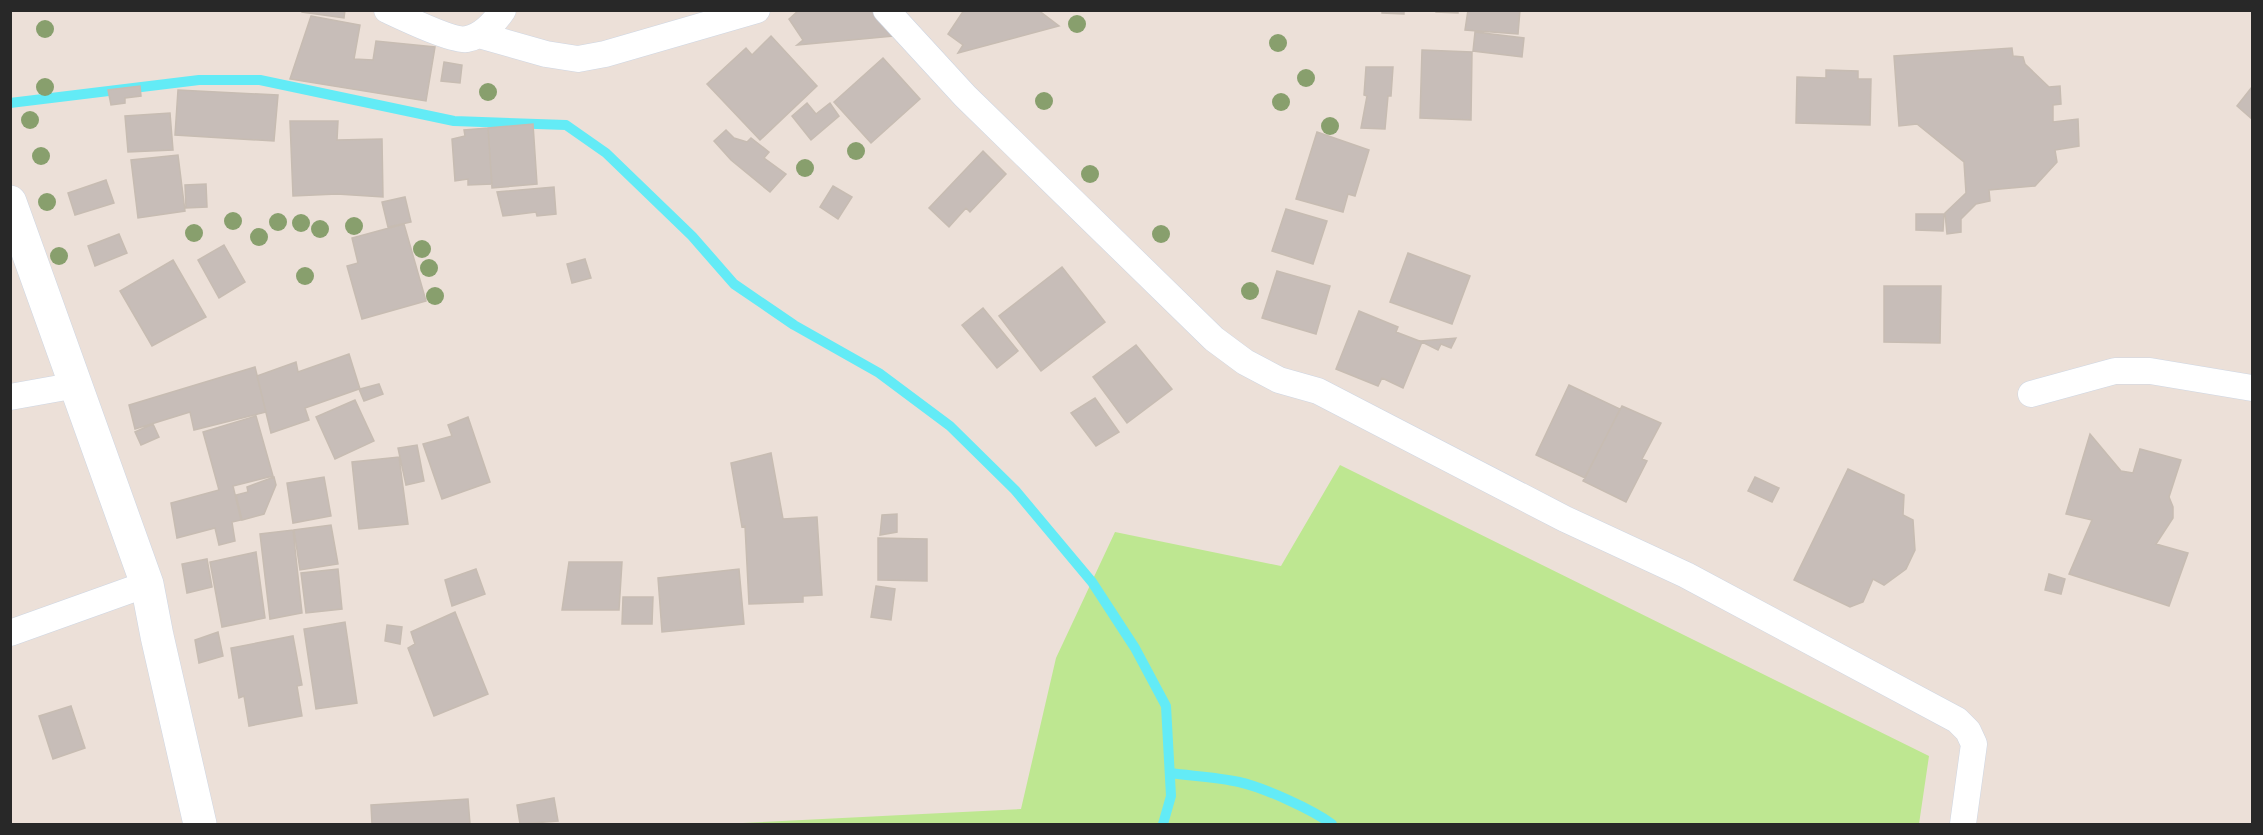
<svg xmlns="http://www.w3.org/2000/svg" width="2263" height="835" viewBox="0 0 2263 835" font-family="Barlow,sans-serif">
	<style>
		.green { fill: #bee791 }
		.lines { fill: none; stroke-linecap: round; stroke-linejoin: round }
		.stream { stroke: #63ebf6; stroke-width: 10 }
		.building { fill: #c7bdb8; stroke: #c7bcb2; stroke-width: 1.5 }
		.street-casing { stroke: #ced6e3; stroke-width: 27 }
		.secondary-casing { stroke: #ced6e3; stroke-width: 34 }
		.street { stroke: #fff; stroke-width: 26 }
		.secondary { stroke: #fff; stroke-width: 33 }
		.tree { fill: #889f6d }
	</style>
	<rect width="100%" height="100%" fill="#ece0d8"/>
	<path class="green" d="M1340,465L1929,756L1919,824H722L1021,809L1056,658L1115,532L1281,566Z"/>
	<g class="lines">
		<path class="stream" d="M10,103L199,80H260L454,121L566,125L606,153L692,236L734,284L794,325L879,373L950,426L1015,490L1092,582L1135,648L1166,706L1171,796L1163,824
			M1170,773C1192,776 1217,777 1239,782C1265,788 1311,809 1332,824"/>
	</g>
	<path class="building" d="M302,10H345L344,18L302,12Z
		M799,10H874L895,36L797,45L803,40L789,19Z
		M964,10H1038L1059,26L958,53L963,45L948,34Z
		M1382,10H1404V14L1382,13Z
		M1436,10H1458V13L1436,12Z
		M1468,10H1520L1518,34L1465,30Z
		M311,16L360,25L354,59L373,60L376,41L435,47L426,101L290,79Z
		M1475,32L1524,38L1522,57L1473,51Z
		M771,36L817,86L760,140L707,84L746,48L752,55Z
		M2012,48L2013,56L2023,57L2025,64L2049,87L2060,86L2061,104L2053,105V122L2078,119L2079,146L2055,150L2057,162L2035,186L1989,190L1990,201L1976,204L1961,219V232L1947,234L1945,213L1966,193L1964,162L1917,124L1899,126L1894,56Z
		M1422,50L1472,52L1471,120L1420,118Z
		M883,58L920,99L871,143L834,102Z
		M444,62L462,65L460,83L441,81Z
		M1366,67H1393L1391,96H1388L1385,129L1361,128L1367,96L1364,95Z
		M1826,70L1858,71V79H1871L1870,125L1796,123L1797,77L1826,78Z
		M140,86L141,96L125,98V103L111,105L108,90Z
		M2252,87V119L2237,106Z
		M178,90L278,95L274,141L175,135Z
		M807,103L816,114L830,103L839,116L811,140L792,116Z
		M170,113L173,150L128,152L125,116Z
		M290,121H338L337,140L382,139L383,197L337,194L293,196Z
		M533,124L537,184L492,188L488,128Z
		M488,128L492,184L468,185V179L455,181L452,139L465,136L464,130Z
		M726,130L734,138L747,142L751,138L769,152L764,158L786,174L770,192L731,160L714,141Z
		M1317,132L1369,150L1355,196L1348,194L1343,212L1296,199Z
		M983,151L1006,174L970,212L966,208L949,227L929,208Z
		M178,155L185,211L138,218L131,160Z
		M106,180L114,203L75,215L68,193Z
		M206,184L207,207L186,208L185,185Z
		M833,186L852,197L838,219L820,207Z
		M554,187L556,214L537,216L536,212L503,216L497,192Z
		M405,197L411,222L388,227L382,202Z
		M1286,209L1327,221L1313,264L1272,251Z
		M1916,214H1944L1943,231L1916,230Z
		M404,224L426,301L362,319L347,266L358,263L352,238Z
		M119,234L127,253L95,266L88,246Z
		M224,245L245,282L219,298L198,260Z
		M1408,253L1470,276L1452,324L1390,302Z
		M585,259L591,278L572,283L567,264Z
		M173,260L206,317L152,346L120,291Z
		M1062,267L1105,322L1041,371L999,316Z
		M1277,271L1330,286L1316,334L1262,318Z
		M1884,286H1941L1940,343L1884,342Z
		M983,308L1018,351L997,368L962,325Z
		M1359,311L1398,327L1396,332L1422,342L1403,388L1382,378L1378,386L1336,369Z
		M1456,338L1451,348L1441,344L1438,350L1420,341Z
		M1136,345L1172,389L1127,423L1093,377Z
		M349,354L360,389L379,384L383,394L364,401L359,389L305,408L309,420L271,433L257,376L296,362L298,372Z
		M255,367L266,412L194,430L190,412L135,429L129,405Z
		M1569,385L1620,409L1585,478L1536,455Z
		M1095,398L1119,432L1096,446L1071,413Z
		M355,400L374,441L335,459L316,417Z
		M1622,406L1661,423L1642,459L1647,461L1626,502L1583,481Z
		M256,416L273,476L233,486L241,520L232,522L235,541L219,545L215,528L177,538L171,503L219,490L203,432Z
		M468,417L490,482L442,499L423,444L452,436L448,425Z
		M153,424L159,437L141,445L135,432Z
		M2090,434L2121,471L2133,473L2140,449L2181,460L2169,497L2173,507V518L2156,544L2188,553L2169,606L2069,574L2092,520L2066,514Z
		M417,445L424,481L406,485L398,448Z
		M771,453L783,519L817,517L822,595L803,596V602L749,604L745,526L742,527L731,463Z
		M399,457L408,524L359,529L352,462Z
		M1848,469L1904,495L1903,515L1913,520L1915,550L1906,569L1884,585L1873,579L1863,602L1850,607L1794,580Z
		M274,477L276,485L264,514L242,520L236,495L248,492L247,487Z
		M324,477L331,516L293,523L287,483Z
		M1755,477L1779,488L1772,502L1748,491Z
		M897,514V532L880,535L882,515Z
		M331,525L338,564L300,570L294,530Z
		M293,530L302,613L270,619L260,534Z
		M878,538L927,539V581L878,580Z
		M256,552L265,618L222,627L210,562Z
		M207,559L212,587L187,593L182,564Z
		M569,562H622L619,610H562Z
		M338,569L342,609L306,613L301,573Z
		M476,569L485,594L452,606L445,580Z
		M739,569L744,624L662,632L658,578Z
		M2049,574L2065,579L2061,594L2045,590Z
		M876,586L895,589L891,620L871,617Z
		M623,597H653L652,624H622Z
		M455,612L488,694L434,716L408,648L415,644L411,632Z
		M345,622L357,703L316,709L304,629Z
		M387,625L402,627L400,644L385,641Z
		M218,632L223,656L199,663L195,640Z
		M293,636L302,685L297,686L302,716L249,726L244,696L239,698L231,648Z
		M71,706L85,748L53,759L39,716Z
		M554,798L558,821L520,824L517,805Z
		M468,799L470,824H372L371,805Z"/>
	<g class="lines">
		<g class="street-casing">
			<path id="street" d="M387,10C402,17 454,42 467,39C483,36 494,23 503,10
				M886,10L965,96L1214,339L1245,362L1279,380L1318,391L1565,519L1686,575L1957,720L1968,731L1974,744L1963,824
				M479,35L546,54L578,59L605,54L757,10
				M2031,394L2115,371H2150L2252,388
				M10,397L77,385
				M10,633L147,584"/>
		</g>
		<g class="secondary-casing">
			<path id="secondary" d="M10,202L147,584L157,636L200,824"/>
		</g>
		<use href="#street" class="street"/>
		<use href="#secondary" class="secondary"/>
	</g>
	<g class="tree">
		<circle cx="1077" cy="24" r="9"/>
		<circle cx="45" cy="29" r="9"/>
		<circle cx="1278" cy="43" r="9"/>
		<circle cx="1306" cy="78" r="9"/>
		<circle cx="45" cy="87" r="9"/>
		<circle cx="488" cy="92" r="9"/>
		<circle cx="1044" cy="101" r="9"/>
		<circle cx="1281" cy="102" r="9"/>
		<circle cx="30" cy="120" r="9"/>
		<circle cx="1330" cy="126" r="9"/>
		<circle cx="856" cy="151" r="9"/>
		<circle cx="41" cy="156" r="9"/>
		<circle cx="805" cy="168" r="9"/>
		<circle cx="1090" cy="174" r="9"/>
		<circle cx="47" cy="202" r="9"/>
		<circle cx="233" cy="221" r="9"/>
		<circle cx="278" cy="222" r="9"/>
		<circle cx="301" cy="223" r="9"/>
		<circle cx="354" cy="226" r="9"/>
		<circle cx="320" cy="229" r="9"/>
		<circle cx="194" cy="233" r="9"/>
		<circle cx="1161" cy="234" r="9"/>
		<circle cx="259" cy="237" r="9"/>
		<circle cx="422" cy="249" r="9"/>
		<circle cx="59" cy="256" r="9"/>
		<circle cx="429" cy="268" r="9"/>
		<circle cx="305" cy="276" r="9"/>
		<circle cx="1250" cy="291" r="9"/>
		<circle cx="435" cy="296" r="9"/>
	</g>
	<rect width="2263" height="835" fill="none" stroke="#282828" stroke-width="24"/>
</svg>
